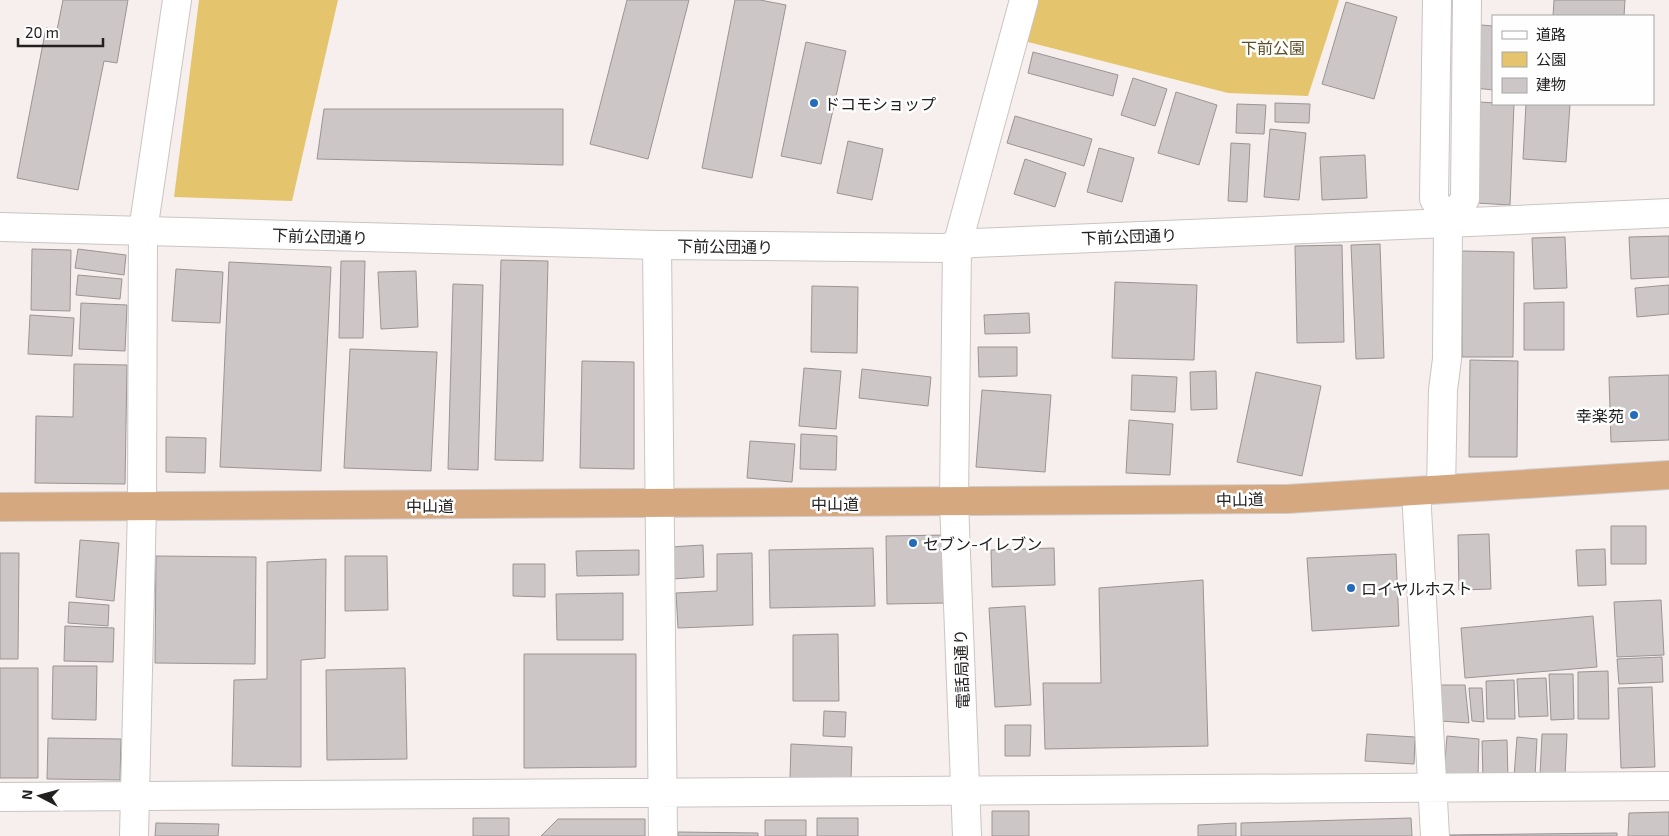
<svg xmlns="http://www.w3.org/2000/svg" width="1669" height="836" viewBox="0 0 1669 836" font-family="'Exo 2','Noto Sans JP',sans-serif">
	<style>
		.green { fill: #e4c56d }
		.building { fill: #cdc6c7; stroke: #9a9495 }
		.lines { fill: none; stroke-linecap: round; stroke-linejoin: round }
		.minor-casing { stroke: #cbc4c3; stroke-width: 30 }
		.tertiary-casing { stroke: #cbc4c3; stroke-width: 30 }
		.trunk-casing { stroke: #cfcece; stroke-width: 30 }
		.minor { stroke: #fff; stroke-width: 28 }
		.tertiary { stroke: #fff; stroke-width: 28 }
		.trunk { stroke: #d6a87f; stroke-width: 28 }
		.poi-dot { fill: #236bbb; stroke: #fefefe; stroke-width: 2 }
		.labels { text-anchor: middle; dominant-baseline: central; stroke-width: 5; stroke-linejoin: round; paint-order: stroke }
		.park-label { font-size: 16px; fill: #5d4e24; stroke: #fefefe }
		.poi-label { font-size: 16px; fill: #232120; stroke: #fefefe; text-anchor: start }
		.street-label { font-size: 16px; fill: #232120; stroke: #fefefe }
	</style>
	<rect width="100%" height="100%" fill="#f6efee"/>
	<path class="green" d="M199,0H338L292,201L174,197Z
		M1035,0H1339L1308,96L1228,93L1024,41Z"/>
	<path class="building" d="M63,0H128L117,63L104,61L78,190L17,178L46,28L57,30Z
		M627,0H689L648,159L590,144Z
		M735,0H760L786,5L752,178L702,168Z
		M1554,0H1625L1624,16H1553Z
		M1346,2L1397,17L1374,99L1322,84Z
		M1481,25L1493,26V90L1475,88Z
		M806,42L846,51L821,164L781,156Z
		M1033,52L1118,75L1113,96L1028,73Z
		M1133,78L1167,89L1155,126L1121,115Z
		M1176,92L1217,105L1199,165L1158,153Z
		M1479,102L1514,104L1510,205L1476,203Z
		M1275,103L1310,104L1309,123L1275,122Z
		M1237,104L1266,105L1264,134L1236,133Z
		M1526,104H1570L1566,162L1523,159Z
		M324,109H563V165L317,159Z
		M1015,116L1092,139L1084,166L1007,143Z
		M1270,129L1306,133L1299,200L1264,197Z
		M848,141L883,149L872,200L837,193Z
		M1231,143L1250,144L1247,202L1228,201Z
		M1099,148L1134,158L1122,202L1087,192Z
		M1365,155L1367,198L1322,200L1320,157Z
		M1025,159L1066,173L1055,207L1014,194Z
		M1669,236V277L1631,279L1629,237Z
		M1565,237L1567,288L1534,289L1532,238Z
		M1380,244L1384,358L1356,359L1351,245Z
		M1342,245L1344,342L1297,343L1295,246Z
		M32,249L71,250L70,311L31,310Z
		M78,249L126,255L124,275L75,268Z
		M1462,251L1514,252L1513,357H1462Z
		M501,260L548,261L543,461L495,460Z
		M341,261H365L363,338H339Z
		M229,262L331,267L321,471L220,467Z
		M176,269L223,272L220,323L172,321Z
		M416,271L418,327L381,329L378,272Z
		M78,275L122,279L120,299L76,295Z
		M1115,282L1197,285L1194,360L1112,358Z
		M453,284L483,285L478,470L448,469Z
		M1669,285V314L1637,317L1635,288Z
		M812,286L858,287L857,353L811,352Z
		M1564,302V350H1524V303Z
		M81,303L127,305L125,351L79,349Z
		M1029,313L1030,333L985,334L984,315Z
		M30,315L74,318L72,356L28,354Z
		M978,347H1017V376L979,377Z
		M350,349L437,352L431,471L344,468Z
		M1470,360L1518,361L1517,457H1469Z
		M582,361L634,362V469L580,468Z
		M74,364L127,365L125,484L35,483L36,416L73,417Z
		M804,368L841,371L836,429L799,426Z
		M862,369L931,377L928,406L859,398Z
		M1216,371L1217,409L1191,410L1190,372Z
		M1256,372L1321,386L1302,476L1237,462Z
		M1132,375L1177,377L1175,412L1131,410Z
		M1669,375V440L1611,442L1609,377Z
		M982,390L1051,395L1045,472L976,467Z
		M1129,420L1173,424L1170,475L1126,473Z
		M801,434L837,436L836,470L800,469Z
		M166,437L206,438L205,473L166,472Z
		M750,441L795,444L792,482L747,478Z
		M1611,526H1646V564H1611Z
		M1489,534L1491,589L1459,590L1458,535Z
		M946,535L948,603L887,604L886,536Z
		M80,540L119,543L114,601L76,597Z
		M703,545L704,577L672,579L670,547Z
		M873,548L875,606L770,608L769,550Z
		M1054,548L1055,585L992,587L991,550Z
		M1605,549L1606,585L1578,586L1576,550Z
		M639,550V575L577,576L576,551Z
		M0,553H19L18,659H0Z
		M752,553L753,625L678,628L676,593L717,591V554Z
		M1396,554L1399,626L1312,631L1307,558Z
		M156,556L256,557L255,664L155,663Z
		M345,556H387L388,610L345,611Z
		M326,559L325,658L301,660V767L232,766L234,680L267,679V562Z
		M513,564H545V597L513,596Z
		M1203,580L1208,746L1045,749L1043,683H1101L1099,588Z
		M623,593V640H557L556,594Z
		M1661,600L1664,655L1617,657L1614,602Z
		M69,602L109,605L108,626L68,623Z
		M1025,606L1031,705L995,707L989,608Z
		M1593,616L1597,667L1465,678L1461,628Z
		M65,626L114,628L113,662L64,661Z
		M838,634L839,701H793V635Z
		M524,654H636V767L524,768Z
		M1662,657L1663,682L1619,684L1617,659Z
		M53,666H97L96,720L52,719Z
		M0,668H38V778H0Z
		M405,668L407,759L327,760L326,670Z
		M1608,671L1609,719H1578V672Z
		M1549,674H1573L1574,719L1551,720Z
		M1546,678L1548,716L1519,717L1517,679Z
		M1514,680L1515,719H1487L1486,681Z
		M1438,685H1465L1469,723L1441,721Z
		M1652,687L1655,767L1621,768L1618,688Z
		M1469,688H1482L1484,722L1472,721Z
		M824,711L846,712L845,737L823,736Z
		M1005,725H1031L1030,756H1005Z
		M1367,734L1415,737L1414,764L1365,761Z
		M1542,734H1567L1565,776L1540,775Z
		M1447,736L1479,739L1478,776L1444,773Z
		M1517,737L1537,739L1535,777L1514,776Z
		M48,738L121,739L120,780L47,779Z
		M1507,740L1508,777H1483L1482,741Z
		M791,744L852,747L851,780L790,778Z
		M992,811H1029V836H992Z
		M1669,812V836H1628L1629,813Z
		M473,818H509V836H473Z
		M817,818H858V836H817Z
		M1411,818L1412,836H1241V823Z
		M558,819H645V836H541Z
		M765,820H806V836H765Z
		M156,823L219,824L218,836H155Z
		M1236,823V836H1198V825Z
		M678,832L758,833V836H678Z
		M1617,833V836H1447V835Z"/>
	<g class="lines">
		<g class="minor-casing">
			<path id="minor" d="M1437,0L1434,199L1448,223
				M1448,223L1465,199L1467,0
				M1448,223L1669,213
				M657,245L663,836
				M1441,489L1443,390L1447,359L1448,223
				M1416,491L1435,836
				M0,797L1669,786
				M134,836L142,506L143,231L177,0"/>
		</g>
		<g class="tertiary-casing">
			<path id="tertiary" d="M0,227L657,245L943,248L974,243L1448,223
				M967,836L954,502L957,246L1024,0"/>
		</g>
		<g class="trunk-casing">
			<path id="trunk" d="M0,507L1287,499L1669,475"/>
		</g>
		<use href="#minor" class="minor"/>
		<use href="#tertiary" class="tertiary"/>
		<use href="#trunk" class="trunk"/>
	</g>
	<g class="poi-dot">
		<circle cx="814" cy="103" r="5"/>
		<circle cx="1634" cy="415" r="5"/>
		<circle cx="913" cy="543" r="5"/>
		<circle cx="1351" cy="588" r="5"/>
	</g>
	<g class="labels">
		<g class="park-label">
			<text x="1273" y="47">下前公園</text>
		</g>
		<g class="poi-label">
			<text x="824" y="103">ドコモショップ</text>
			<text x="1624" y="415" text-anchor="end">幸楽苑</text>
			<text x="923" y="543">セブン-イレブン</text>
			<text x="1361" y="588">ロイヤルホスト</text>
		</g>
		<g class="street-label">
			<text transform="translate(320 236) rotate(2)">下前公団通り</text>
			<text transform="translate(1129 236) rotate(-2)">下前公団通り</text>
			<text transform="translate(725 246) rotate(1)">下前公団通り</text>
			<text transform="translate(1240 499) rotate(-1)">中山道</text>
			<text x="835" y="503">中山道</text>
			<text x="430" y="505">中山道</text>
			<text transform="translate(961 669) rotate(-92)">電話局通り</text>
		</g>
	</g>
	<rect x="1492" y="15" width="162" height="90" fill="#fefefe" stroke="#a6a6a5"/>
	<rect x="1502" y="31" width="25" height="8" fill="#ffffff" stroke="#a6a6a5"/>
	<text x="1536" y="40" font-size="15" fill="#232120">道路</text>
	<rect x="1502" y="52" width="25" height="15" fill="#e4c56d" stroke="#a6a6a5"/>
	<text x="1536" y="65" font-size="15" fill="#232120">公園</text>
	<rect x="1502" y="78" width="25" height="15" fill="#cdc6c7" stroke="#a6a6a5"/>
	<text x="1536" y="90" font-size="15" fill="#232120">建物</text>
	<g transform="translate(40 796) rotate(276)" stroke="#fefefe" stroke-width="4" paint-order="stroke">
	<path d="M0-4L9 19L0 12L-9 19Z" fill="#232120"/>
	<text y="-8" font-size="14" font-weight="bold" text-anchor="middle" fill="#232120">N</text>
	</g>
	<path d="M18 38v8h85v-8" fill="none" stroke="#232120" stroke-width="2.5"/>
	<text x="25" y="38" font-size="15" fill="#232120" stroke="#fefefe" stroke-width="4" paint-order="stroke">20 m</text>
</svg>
